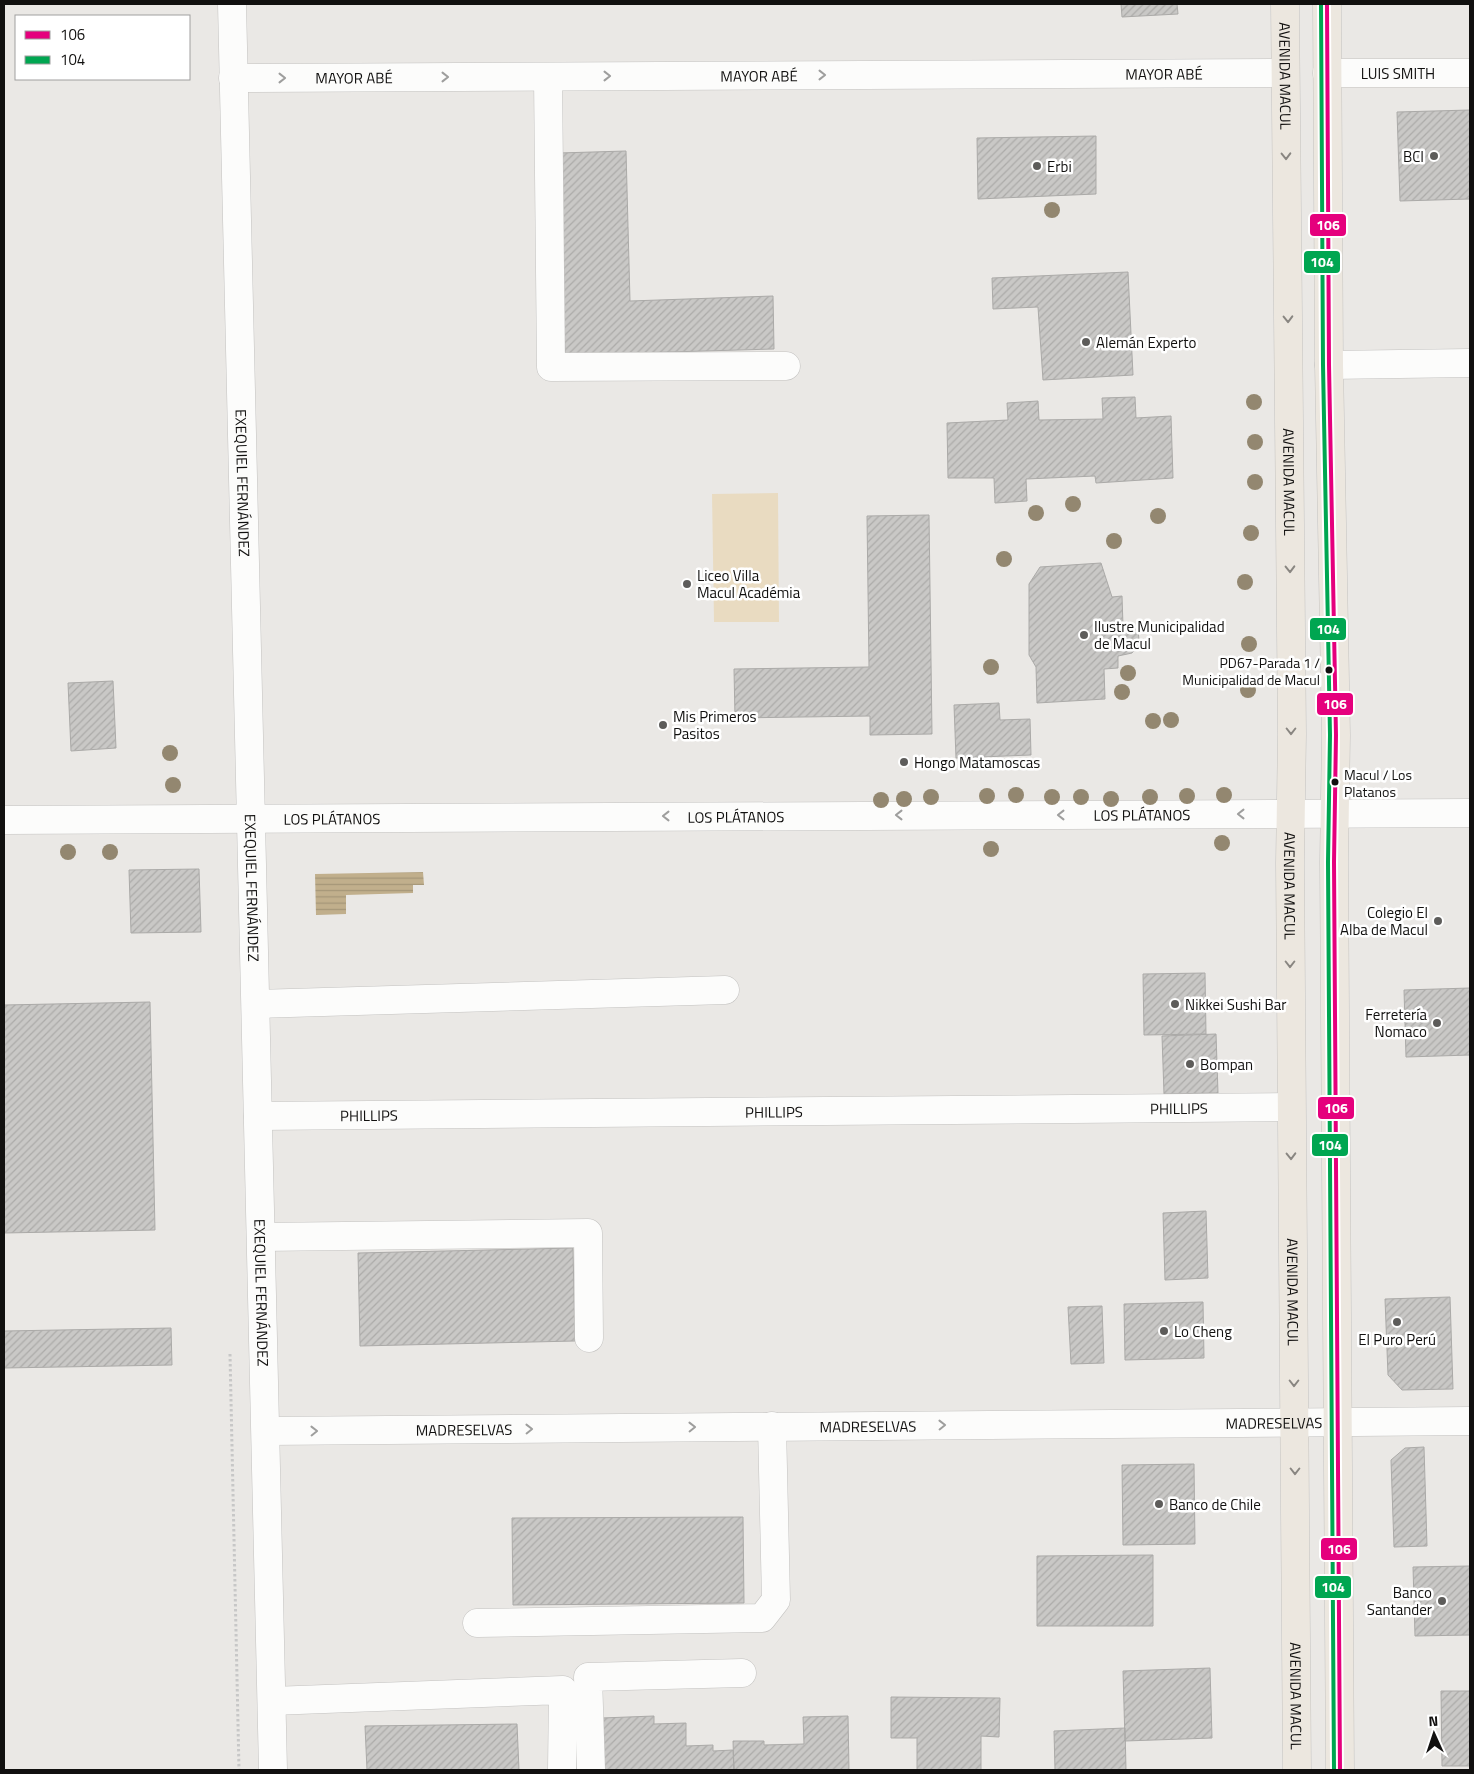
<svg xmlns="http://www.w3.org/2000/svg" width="1474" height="1774" viewBox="0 0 1474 1774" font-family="'Titillium Web',sans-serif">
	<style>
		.park { fill: #e9dbc1 }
		.water { fill: url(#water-rules) }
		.building { fill: url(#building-hatch); stroke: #abaaa8 }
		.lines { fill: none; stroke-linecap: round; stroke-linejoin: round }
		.minor-casing { stroke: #c3c2c0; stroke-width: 29 }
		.major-casing { stroke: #c4c3c1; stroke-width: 29 }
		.path { stroke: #c7c7c7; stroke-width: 3; stroke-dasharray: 2.5 2.5; stroke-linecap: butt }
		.minor { stroke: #fcfcfb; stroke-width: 28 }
		.major { stroke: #ece7df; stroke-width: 28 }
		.bus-1-casing { stroke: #fff; stroke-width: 8 }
		.bus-2-casing { stroke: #fff; stroke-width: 8 }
		.bus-1 { stroke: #e5007d; stroke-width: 4 }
		.bus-2 { stroke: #00a651; stroke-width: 4 }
		.tree { fill: #938770 }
		.oneway { stroke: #9e9e9d }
		.oneway2 { stroke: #898681 }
		.poi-dot { fill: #5d5c5a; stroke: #fff; stroke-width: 2 }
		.bus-dot { fill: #11100f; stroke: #fff; stroke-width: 2 }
		.labels { text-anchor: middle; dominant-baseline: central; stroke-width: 5; stroke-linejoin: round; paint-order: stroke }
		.bus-label { font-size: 14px; fill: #11100f; stroke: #fff; text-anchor: end }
		.street-label { font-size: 15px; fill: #11100f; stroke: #fff }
		.poi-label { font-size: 15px; fill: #11100f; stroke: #fff; text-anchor: start }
		.line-badge { stroke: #fff; stroke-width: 2 }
		.badge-label { font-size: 14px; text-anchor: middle; font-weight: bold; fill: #fff }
	</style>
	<defs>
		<pattern id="water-rules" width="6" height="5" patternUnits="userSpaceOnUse" patternTransform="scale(1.25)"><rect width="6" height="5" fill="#c1af8c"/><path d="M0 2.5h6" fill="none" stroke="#a59678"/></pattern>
		<pattern id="building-hatch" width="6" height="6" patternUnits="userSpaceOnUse" patternTransform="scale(1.25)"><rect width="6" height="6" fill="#c9c8c6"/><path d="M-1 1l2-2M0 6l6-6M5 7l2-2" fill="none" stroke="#acaba9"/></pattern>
	</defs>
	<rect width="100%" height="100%" fill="#eae8e5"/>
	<path class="park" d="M778,493L779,622H714L712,494Z"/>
	<path class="water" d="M423,872L424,885H413V893L346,895V914L316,915L315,874Z"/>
	<path class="building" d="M1121,4H1177L1178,14L1122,17Z
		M1470,110V199L1400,201L1397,112Z
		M1096,136V194L978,199L977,138Z
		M626,151L630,301L773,296L774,349L565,355L559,153Z
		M1128,272L1133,375L1043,380L1038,307L993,309L992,278Z
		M1135,397L1136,418L1171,416L1173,478L1096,483L1095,476L1026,479L1027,501L995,503L994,478H948L947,423L1008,420L1007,403L1038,401L1039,420L1103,419L1102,398Z
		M929,515L932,734L870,735V716L735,718L734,669L869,667L867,516Z
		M1101,563L1112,597L1122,596L1123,626H1132L1138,630L1139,640L1137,647L1132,653L1118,656V668L1104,669L1105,699L1037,703L1036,667L1029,655V584L1040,567Z
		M113,681L116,748L71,751L68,683Z
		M999,703L1000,720L1030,719L1031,755L956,758L954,705Z
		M199,869L201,932L131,933L129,870Z
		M1205,973L1206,1034L1144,1035L1143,974Z
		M1470,988V1055L1406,1057L1404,990Z
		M150,1002L155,1230L4,1233V1005Z
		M1216,1034L1218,1093L1164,1094L1162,1036Z
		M1206,1211L1208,1278L1165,1280L1163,1213Z
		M573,1248L575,1341L360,1346L358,1253Z
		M1450,1297L1453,1389L1402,1390L1388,1375L1385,1299Z
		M1203,1302L1204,1358L1125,1360L1124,1304Z
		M1102,1306L1104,1363L1071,1364L1068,1307Z
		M171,1328L172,1365L4,1368V1331Z
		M1424,1447L1427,1546L1394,1547L1391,1460L1405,1448Z
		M1194,1464L1195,1544L1123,1545L1122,1465Z
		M743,1517L744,1603L513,1605L512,1518Z
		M1153,1555V1626H1037V1556Z
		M1470,1566V1635L1415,1636L1413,1567Z
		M1210,1668L1212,1738L1125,1741L1123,1671Z
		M1441,1691H1470V1766H1442Z
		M891,1697L1000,1698L999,1737L981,1736V1770H917V1738H891Z
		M654,1716V1724L686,1723V1746L713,1745V1751L733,1750L734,1770H603L602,1718Z
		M848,1716L849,1770H734L733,1741H764V1745L804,1744L803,1717Z
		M517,1724L519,1770H367L365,1726Z
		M1125,1728L1126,1770H1055L1054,1731Z"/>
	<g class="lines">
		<g class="minor-casing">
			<g id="minor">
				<path id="s1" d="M232,4L273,1770"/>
				<path id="s2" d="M1327,73H1470"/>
				<path d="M548,77L551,367L786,366"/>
				<path id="s3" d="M233,78L1285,73"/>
				<path d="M1329,365L1470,363"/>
				<path id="s4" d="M4,820L1470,813"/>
				<path d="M256,1004L725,990"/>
				<path id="s5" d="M258,1116L1291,1107"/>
				<path d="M261,1237L588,1233L589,1338"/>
				<path id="s6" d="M266,1431L1470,1421"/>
				<path d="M477,1623L762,1618L776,1600L772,1426"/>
				<path d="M272,1701L563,1690L562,1770"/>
				<path d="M591,1770L588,1677L742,1673"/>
			</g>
		</g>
		<g class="major-casing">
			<g id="major">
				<path id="s7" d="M1285,4L1292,734L1290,863L1297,1770"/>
				<path d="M1327,4L1329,365L1336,735L1334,862L1340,1770"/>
			</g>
		</g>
		<path class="path" d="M230,1354L239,1770"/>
		<use href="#minor" class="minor"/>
		<use href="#major" class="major"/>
		<g class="bus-1-casing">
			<path id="bus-1" d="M1327,4L1329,365L1336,735L1334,862L1340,1770"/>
		</g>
		<g class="bus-2-casing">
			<path id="bus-2" d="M1321,4L1323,365L1330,735L1328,862L1334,1770"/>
		</g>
		<use href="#bus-1" class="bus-1"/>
		<use href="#bus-2" class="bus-2"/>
	</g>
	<g class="tree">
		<circle cx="1052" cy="210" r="8"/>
		<circle cx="1254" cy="402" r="8"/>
		<circle cx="1255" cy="442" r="8"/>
		<circle cx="1255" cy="482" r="8"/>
		<circle cx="1073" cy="504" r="8"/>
		<circle cx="1036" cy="513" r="8"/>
		<circle cx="1158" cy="516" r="8"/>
		<circle cx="1251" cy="533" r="8"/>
		<circle cx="1114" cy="541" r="8"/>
		<circle cx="1004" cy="559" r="8"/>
		<circle cx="1245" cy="582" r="8"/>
		<circle cx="1249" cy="644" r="8"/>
		<circle cx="991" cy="667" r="8"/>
		<circle cx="1128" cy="673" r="8"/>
		<circle cx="1248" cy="690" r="8"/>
		<circle cx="1122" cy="692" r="8"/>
		<circle cx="1171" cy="720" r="8"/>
		<circle cx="1153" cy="721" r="8"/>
		<circle cx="170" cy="753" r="8"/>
		<circle cx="173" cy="785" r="8"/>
		<circle cx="1016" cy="795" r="8"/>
		<circle cx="1224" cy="795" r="8"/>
		<circle cx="987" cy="796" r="8"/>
		<circle cx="1187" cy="796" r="8"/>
		<circle cx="931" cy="797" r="8"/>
		<circle cx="1052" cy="797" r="8"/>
		<circle cx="1081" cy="797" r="8"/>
		<circle cx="1150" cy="797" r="8"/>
		<circle cx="904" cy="799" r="8"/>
		<circle cx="1111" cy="799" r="8"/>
		<circle cx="881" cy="800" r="8"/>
		<circle cx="1222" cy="843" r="8"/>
		<circle cx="991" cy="849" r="8"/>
		<circle cx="68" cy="852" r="8"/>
		<circle cx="110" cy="852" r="8"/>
	</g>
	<defs><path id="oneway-chevron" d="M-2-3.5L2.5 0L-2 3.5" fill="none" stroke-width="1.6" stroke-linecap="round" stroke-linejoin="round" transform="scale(1.25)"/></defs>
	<g class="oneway">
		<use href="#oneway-chevron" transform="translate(822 75)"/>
		<use href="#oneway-chevron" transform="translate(607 76)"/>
		<use href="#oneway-chevron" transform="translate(445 77)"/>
		<use href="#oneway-chevron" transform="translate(282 78)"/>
		<use href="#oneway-chevron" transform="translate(1241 814) rotate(180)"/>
		<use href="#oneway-chevron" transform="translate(899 815) rotate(180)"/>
		<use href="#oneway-chevron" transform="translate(1061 815) rotate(180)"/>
		<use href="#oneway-chevron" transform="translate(666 816) rotate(180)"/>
		<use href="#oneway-chevron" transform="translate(942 1425) rotate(-1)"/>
		<use href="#oneway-chevron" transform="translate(692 1427) rotate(-1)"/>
		<use href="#oneway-chevron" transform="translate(529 1429) rotate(-1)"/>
		<use href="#oneway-chevron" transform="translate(314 1431) rotate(-1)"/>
	</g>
	<g class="oneway2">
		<use href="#oneway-chevron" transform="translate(1286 156) rotate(89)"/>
		<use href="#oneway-chevron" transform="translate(1288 319) rotate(89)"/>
		<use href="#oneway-chevron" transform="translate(1290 569) rotate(89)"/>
		<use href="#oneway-chevron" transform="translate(1291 731) rotate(90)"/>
		<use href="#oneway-chevron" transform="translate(1290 964) rotate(90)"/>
		<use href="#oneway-chevron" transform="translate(1291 1156) rotate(89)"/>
		<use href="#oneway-chevron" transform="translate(1294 1383) rotate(90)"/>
		<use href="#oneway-chevron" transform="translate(1295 1471) rotate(90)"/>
	</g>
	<g class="poi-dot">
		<circle cx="1434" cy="156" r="5"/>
		<circle cx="1037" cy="166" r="5"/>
		<circle cx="1086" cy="342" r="5"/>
		<circle cx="687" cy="584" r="5"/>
		<circle cx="1084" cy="635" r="5"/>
		<circle cx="663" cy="725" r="5"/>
		<circle cx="904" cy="762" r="5"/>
		<circle cx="1438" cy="921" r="5"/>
		<circle cx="1175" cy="1004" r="5"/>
		<circle cx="1437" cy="1023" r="5"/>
		<circle cx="1190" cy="1064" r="5"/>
		<circle cx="1397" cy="1322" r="5"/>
		<circle cx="1164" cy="1331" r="5"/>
		<circle cx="1159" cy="1504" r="5"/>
		<circle cx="1442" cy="1601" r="5"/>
	</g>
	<g class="bus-dot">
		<circle cx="1329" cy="670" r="4.5"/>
		<circle cx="1335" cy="782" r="4.5"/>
	</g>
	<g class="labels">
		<g class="bus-label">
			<text x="1320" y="662">PD67-Parada 1 /<tspan x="1320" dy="17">Municipalidad de Macul</tspan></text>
			<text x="1344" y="774" text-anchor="start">Macul / Los<tspan x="1344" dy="17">Platanos</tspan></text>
		</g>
		<g class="street-label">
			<text stroke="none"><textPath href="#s2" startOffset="71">LUIS SMITH</textPath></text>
			<text stroke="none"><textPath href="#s3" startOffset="931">MAYOR ABÉ</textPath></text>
			<text stroke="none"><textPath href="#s3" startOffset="526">MAYOR ABÉ</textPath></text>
			<text stroke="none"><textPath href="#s7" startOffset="72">AVENIDA MACUL</textPath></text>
			<text stroke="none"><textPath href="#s3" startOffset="121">MAYOR ABÉ</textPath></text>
			<text stroke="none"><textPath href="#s1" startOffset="479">EXEQUIEL FERNÁNDEZ</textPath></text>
			<text stroke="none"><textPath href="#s7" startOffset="478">AVENIDA MACUL</textPath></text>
			<text stroke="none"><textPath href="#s4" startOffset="1138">LOS PLÁTANOS</textPath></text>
			<text stroke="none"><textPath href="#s4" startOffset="732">LOS PLÁTANOS</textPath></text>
			<text stroke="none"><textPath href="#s4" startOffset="328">LOS PLÁTANOS</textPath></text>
			<text stroke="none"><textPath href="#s1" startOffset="884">EXEQUIEL FERNÁNDEZ</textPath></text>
			<text stroke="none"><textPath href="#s7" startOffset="882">AVENIDA MACUL</textPath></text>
			<text stroke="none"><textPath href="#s5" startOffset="921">PHILLIPS</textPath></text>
			<text stroke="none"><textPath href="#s5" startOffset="516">PHILLIPS</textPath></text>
			<text stroke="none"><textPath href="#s5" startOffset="111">PHILLIPS</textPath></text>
			<text stroke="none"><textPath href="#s1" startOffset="1289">EXEQUIEL FERNÁNDEZ</textPath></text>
			<text stroke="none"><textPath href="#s7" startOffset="1288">AVENIDA MACUL</textPath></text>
			<text stroke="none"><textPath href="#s6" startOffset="1008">MADRESELVAS</textPath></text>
			<text stroke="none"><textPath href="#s6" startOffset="602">MADRESELVAS</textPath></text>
			<text stroke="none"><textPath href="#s6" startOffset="198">MADRESELVAS</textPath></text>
			<text stroke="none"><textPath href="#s7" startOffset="1692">AVENIDA MACUL</textPath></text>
		</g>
		<g class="poi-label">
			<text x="1424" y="156" text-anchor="end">BCI</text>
			<text x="1047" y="166">Erbi</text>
			<text x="1096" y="342">Alemán Experto</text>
			<text x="697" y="575">Liceo Villa<tspan x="697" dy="17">Macul Académia</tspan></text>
			<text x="1094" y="626">Ilustre Municipalidad<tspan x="1094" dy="17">de Macul</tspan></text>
			<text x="673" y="716">Mis Primeros<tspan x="673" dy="17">Pasitos</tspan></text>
			<text x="914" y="762">Hongo Matamoscas</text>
			<text x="1428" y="912" text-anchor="end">Colegio El<tspan x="1428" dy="17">Alba de Macul</tspan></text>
			<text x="1185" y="1004">Nikkei Sushi Bar</text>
			<text x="1427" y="1014" text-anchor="end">Ferretería<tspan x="1427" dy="17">Nomaco</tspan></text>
			<text x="1200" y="1064">Bompan</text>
			<text x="1174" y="1331">Lo Cheng</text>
			<text x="1397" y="1339" text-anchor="middle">El Puro Perú</text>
			<text x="1169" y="1504">Banco de Chile</text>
			<text x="1432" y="1592" text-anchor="end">Banco<tspan x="1432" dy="17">Santander</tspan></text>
		</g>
	</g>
	<g class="line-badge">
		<rect x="1309" y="213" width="38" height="24" rx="5" fill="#e5007d"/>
		<rect x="1303" y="250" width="38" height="24" rx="5" fill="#00a651"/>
		<rect x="1309" y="617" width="38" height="24" rx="5" fill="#00a651"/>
		<rect x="1316" y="692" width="38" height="24" rx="5" fill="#e5007d"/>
		<rect x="1317" y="1096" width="38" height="24" rx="5" fill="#e5007d"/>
		<rect x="1311" y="1133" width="38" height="24" rx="5" fill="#00a651"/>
		<rect x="1320" y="1537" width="38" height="24" rx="5" fill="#e5007d"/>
		<rect x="1314" y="1575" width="38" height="24" rx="5" fill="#00a651"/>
	</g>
	<g class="badge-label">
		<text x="1328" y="230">106</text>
		<text x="1322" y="267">104</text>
		<text x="1328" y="634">104</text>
		<text x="1335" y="709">106</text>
		<text x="1336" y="1113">106</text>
		<text x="1330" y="1150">104</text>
		<text x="1339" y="1554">106</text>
		<text x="1333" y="1592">104</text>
	</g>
	<rect width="1474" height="1774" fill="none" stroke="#11100f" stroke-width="10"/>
	<rect x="15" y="15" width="175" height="65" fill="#ffffff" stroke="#a09f9f"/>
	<rect x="25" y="31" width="25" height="8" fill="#e5007d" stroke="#a09f9f"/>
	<text x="60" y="40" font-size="15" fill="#11100f">106</text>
	<rect x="25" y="56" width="25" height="8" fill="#00a651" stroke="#a09f9f"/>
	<text x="60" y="65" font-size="15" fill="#11100f">104</text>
	<g transform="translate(1434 1734) rotate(357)" stroke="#ffffff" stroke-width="4" paint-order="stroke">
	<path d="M0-4L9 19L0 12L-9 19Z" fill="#11100f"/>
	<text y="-8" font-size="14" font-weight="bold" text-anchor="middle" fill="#11100f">N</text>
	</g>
</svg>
